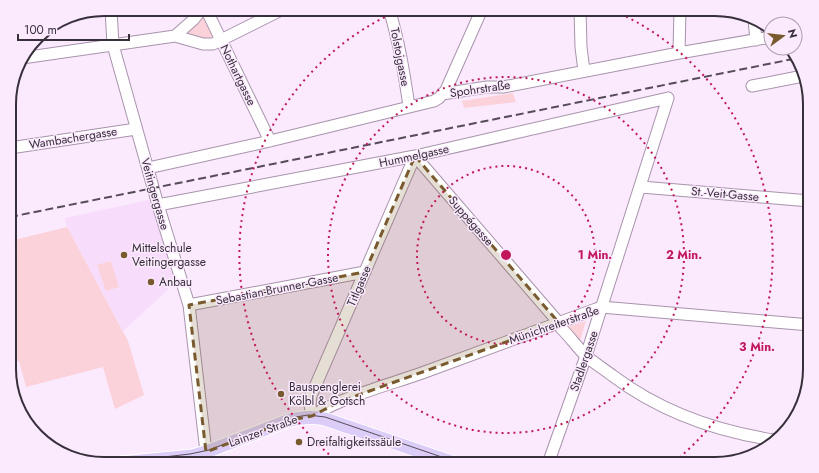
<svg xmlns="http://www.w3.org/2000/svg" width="819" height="473" viewBox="0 0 819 473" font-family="Jost,sans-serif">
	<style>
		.built { fill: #f7dcfc }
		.green { fill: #fcd2da }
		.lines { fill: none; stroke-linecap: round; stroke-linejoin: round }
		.minor-casing { stroke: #a893ac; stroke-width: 13 }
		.major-casing { stroke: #fff; stroke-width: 15 }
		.minor { stroke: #fff; stroke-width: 11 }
		.major { stroke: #dbcdf8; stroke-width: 13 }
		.tram { stroke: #564c58; stroke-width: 1 }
		.rail { stroke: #564c58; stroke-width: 2; stroke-dasharray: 8 4; stroke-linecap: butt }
		.marked { fill: #795a2f; fill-opacity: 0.2; stroke: #795a2f; stroke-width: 3; stroke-dasharray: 8 5; stroke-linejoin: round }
		.ring { fill: none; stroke: #c2185b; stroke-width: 2; stroke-dasharray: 2 4 }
		.poi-dot { fill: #795a2f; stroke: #fbe9fe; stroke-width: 1.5 }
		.labels { text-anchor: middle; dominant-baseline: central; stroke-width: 3; stroke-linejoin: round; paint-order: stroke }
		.street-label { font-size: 12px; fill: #372f39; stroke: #fbe9fe }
		.poi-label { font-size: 12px; fill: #372f39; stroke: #fbe9fe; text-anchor: start }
		.rim { fill: none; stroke: #372f39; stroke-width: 2 }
		.centre { fill: #c2185b; stroke: #fbe9fe; stroke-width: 2 }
		.ring-label { font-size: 12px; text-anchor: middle; font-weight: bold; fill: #c2185b; stroke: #fbe9fe; stroke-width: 3; stroke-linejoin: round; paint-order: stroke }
	</style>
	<rect width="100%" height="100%" fill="#fbe9fe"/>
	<path class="built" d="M149,200L176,282L123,331L67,227L65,218Z"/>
	<path class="green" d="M202,15H204L215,37L211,41L189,35L188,31Z
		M513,93L516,102L464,108L462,101Z
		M67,227L128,341L144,395L115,409L103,367L26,387L19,361L10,362V241Z
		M111,261L119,287L106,291L97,265Z
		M586,321L580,341H579L567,327Z"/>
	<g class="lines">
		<g class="minor-casing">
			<path id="minor" d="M111,9L113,45L158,205L189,305L206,452
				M206,9L270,141
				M389,9C399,41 404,73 409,106
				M580,9L581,47L584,71
				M754,20L756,40
				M175,36L193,20L202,9
				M679,53L680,9
				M22,58L175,36L203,44H213L283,9
				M752,86L803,76
				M442,94L487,87H503L679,53L771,37
				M10,148L136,129
				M148,168L270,141L434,101L439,98L446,90L482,9
				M641,187L810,201
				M158,205L415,156L668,98
				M189,305L365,272
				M774,440C715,431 661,412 613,376C604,369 594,363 586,356C577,347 570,337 561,328L559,323L415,156L311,396L310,405L312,416C345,396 385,386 422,373C480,352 538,330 596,309L601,307L810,325
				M548,464L586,356L668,98"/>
		</g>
		<g class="major-casing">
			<path id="major" d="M111,464L192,456L206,452L287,421C300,417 311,416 325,419L457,464"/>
		</g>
		<use href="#minor" class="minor"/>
		<use href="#major" class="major"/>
		<path class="tram" d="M103,464L190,454L209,450L296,417L308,415L325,417L462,464"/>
		<path class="rail" d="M10,217L798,58"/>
	</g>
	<path class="marked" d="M415,156L559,323L339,402L312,416L287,421L206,452L189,305L365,272Z"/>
	<g class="ring">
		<circle cx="506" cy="255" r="89"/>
		<circle cx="506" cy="255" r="178"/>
		<path d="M338 462A267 267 0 0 1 402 9M610 9A267 267 0 0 1 674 462"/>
	</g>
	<g class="poi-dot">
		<circle cx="124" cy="255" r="4"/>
		<circle cx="151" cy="282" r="4"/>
		<circle cx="281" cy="394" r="4"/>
		<circle cx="299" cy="442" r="4"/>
	</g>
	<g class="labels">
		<g class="street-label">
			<text transform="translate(400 57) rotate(79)">Tolstojgasse</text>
			<text transform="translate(238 75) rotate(64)">Nothartgasse</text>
			<text transform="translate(480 89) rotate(-8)">Spohrstraße</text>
			<text transform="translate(73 138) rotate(-9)">Wambachergasse</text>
			<text transform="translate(414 156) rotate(-12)">Hummelgasse</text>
			<text transform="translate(155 194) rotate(74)">Veitingergasse</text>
			<text transform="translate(725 194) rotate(5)">St.-Veit-Gasse</text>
			<text transform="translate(471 221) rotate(49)">Suppégasse</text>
			<text transform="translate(359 286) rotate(-67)">Titlgasse</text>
			<text transform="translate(277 289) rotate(-11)">Sebastian-Brunner-Gasse</text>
			<text transform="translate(554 325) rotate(-19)">Münichreiterstraße</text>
			<text transform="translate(584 361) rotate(-71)">Stadlergasse</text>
			<text transform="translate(263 431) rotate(-20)">Lainzer Straße</text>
		</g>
		<g class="poi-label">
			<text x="132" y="248">Mittelschule<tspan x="132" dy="14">Veitingergasse</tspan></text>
			<text x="159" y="282">Anbau</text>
			<text x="289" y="387">Bauspenglerei<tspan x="289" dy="14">Kölbl &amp; Gotsch</tspan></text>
			<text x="307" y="442">Dreifaltigkeitssäule</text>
		</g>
	</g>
	<path d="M0 0H819V473H0ZM104 16H715A88 88 0 0 1 803 104V369A88 88 0 0 1 715 457H104A88 88 0 0 1 16 369V104A88 88 0 0 1 104 16Z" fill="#fbe9fe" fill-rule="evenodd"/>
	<path class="rim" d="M104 16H715A88 88 0 0 1 803 104V369A88 88 0 0 1 715 457H104A88 88 0 0 1 16 369V104A88 88 0 0 1 104 16Z"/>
	<circle cx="506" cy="255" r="6" class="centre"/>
	<g class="ring-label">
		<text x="595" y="259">1 Min.</text>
		<text x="684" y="259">2 Min.</text>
		<text x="757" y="351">3 Min.</text>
	</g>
	<g transform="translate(783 36) rotate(75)"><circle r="19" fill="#fbe9fe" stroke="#ad9faf"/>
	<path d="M0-3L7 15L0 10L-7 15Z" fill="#795a2f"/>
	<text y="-6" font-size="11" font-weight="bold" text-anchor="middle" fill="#372f39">N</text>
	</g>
	<path d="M18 34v6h111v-6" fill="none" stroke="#372f39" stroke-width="2"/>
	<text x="24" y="34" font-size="12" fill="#372f39" stroke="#fbe9fe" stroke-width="3" paint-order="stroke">100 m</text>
</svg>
